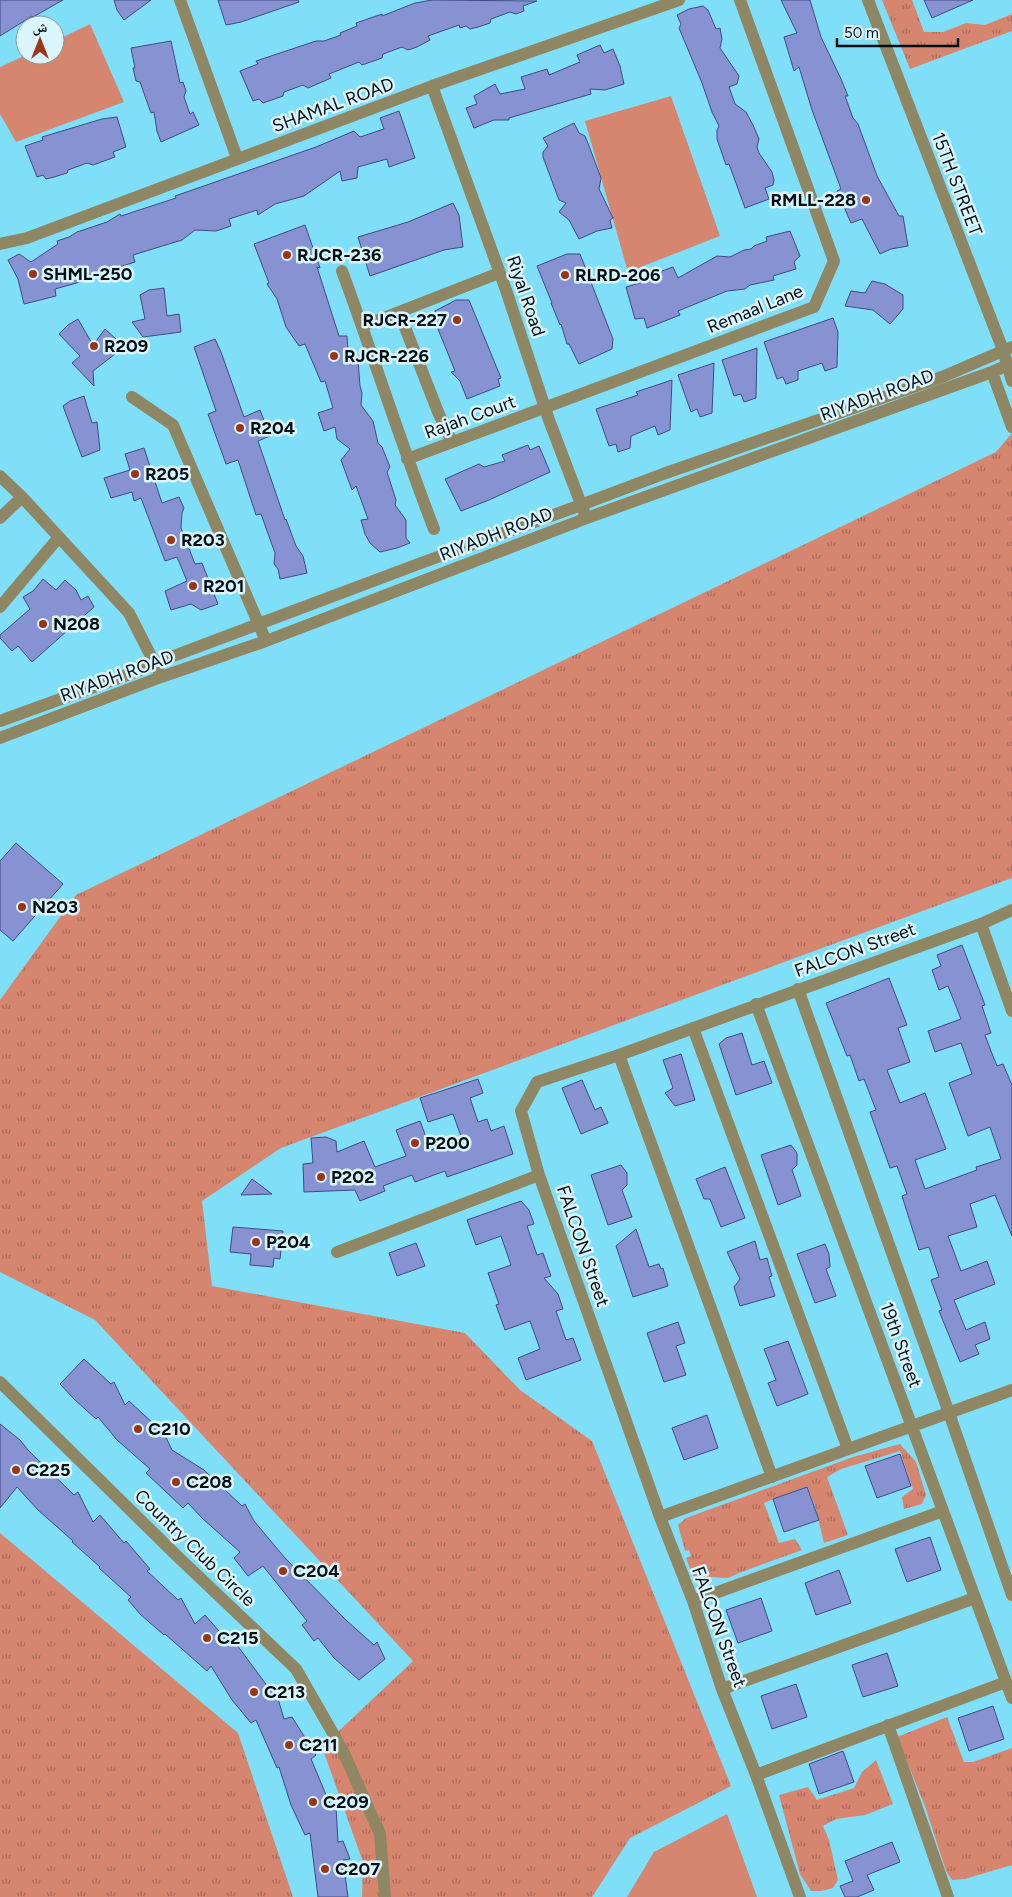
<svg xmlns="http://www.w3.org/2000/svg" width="1012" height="1897" viewBox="0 0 1012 1897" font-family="Figtree,'Noto Naskh Arabic',sans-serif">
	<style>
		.grass { fill: url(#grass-tufts) }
		.green { fill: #d6856f }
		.building { fill: #8792d3; stroke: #424983 }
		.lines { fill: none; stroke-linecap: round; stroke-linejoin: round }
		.minor { stroke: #8f8663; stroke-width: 12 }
		.poi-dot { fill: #9c3517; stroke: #dbf5fd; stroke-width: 2 }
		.labels { text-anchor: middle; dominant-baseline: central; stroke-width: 5; stroke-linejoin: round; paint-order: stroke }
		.street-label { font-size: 18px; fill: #000e13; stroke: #dbf5fd }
		.poi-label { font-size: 18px; font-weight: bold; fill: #000e13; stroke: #dbf5fd; text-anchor: start }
	</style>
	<defs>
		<pattern id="grass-tufts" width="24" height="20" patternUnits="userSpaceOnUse" patternTransform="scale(1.25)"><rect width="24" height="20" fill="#d6856f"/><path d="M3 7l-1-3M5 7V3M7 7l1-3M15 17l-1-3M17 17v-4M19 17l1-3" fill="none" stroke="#ab6b5a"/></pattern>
	</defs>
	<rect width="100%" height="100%" fill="#80dff8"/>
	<path class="grass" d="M882,0H912L924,32H943L966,23L985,25L1012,14V31L910,69Z
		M1012,433V878L281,1148L202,1201L212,1286L465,1333L520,1390L592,1441L731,1786L630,1838L592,1897H362L363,1862L322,1747L413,1661L95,1320L0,1272V1000L76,895L996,452Z
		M900,1444L916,1462L926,1495L922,1504L904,1509L902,1497L913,1489L900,1451L841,1469L827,1477L848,1535L824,1543L815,1506L807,1486L764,1503L779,1543L795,1539L802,1550L739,1573L728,1578L709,1577L694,1579L686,1558L691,1556L689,1550L685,1551L678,1525L686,1518L853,1457Z
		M0,1533L238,1733L293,1897H0Z
		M947,1717L964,1762H973L1012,1748V1865L965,1879L952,1880L946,1871L925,1806L897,1737Z
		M876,1760L893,1804L865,1815L836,1819L823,1826L829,1840L838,1880L833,1888L821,1891H811L800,1874L779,1795L808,1787L817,1800L854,1788L862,1772Z"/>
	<path class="green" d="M90,24L124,102L16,142L0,114V67L26,55H55V41Z
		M671,96L720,236L628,272L585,121Z
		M727,1814L757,1897H627L654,1852Z"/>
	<path class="building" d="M0,0H63L33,17L32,16L0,36Z
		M114,0H151L124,20L117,10Z
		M218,0H298L299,2L241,22L226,25Z
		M432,0L537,1L523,6L524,11L516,14L510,12L491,19L490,23L478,27L470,29L466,26L460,28L459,25L428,36L430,40L417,47L408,50L402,47L383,54L382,58L362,65L359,62L329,74L331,78L308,88L303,85L284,92L283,96L263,103L259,99L253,101L240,71L258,64L256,61L316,41H324L341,35L340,33L357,26L356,23L382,14V16L415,3Z
		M781,0H810L821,37L841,79L848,96H845L853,118L858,124L877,176L899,216H903L908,246L891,249L880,254L862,219L851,223L837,191L841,189L812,110L799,67L794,71L784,37L797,33Z
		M924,0H973L932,18Z
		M703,6L708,10L716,29L720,28L722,39L720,48L739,76L737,84L729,87L735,104L746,112L753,125L759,139L757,147L759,153L772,172L774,180L773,185L765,188L769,199L745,208L729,164L726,165L717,139V130L719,126L712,112L702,83L679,28L681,24L677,15L689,9Z
		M171,41L180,83L183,82L186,91L184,97L190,114L193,112L199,125L161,142L157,131L154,112L151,113L140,82L136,81L133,68H135L131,48Z
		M600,45L604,53L613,49L620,66L624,84L605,90L590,89L591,94L509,118V120H494L474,128L466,108L477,104L474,96L495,84L500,94L525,89L521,77L547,69L549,75L580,62L577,55Z
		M399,111L415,158L389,167L387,159L358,167L357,178L342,181L340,171L304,196L275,204L258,215L257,210L229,219L231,226L216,231L195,230L182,240L133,255L135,262L97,274L98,277L55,289L56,296L24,304L18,279L8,260L19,254L31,262L58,244L57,241L69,237L77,232L107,222L120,214L121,216L176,198L175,196L316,147L354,131L360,137L384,129L380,118Z
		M117,117L126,147L113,152L115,157L93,165L87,163L68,170L67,173L54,177L46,179L43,175L37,177L25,146L43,140L42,137L102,119Z
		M574,123L579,133L585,136L589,146L601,178L599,189L613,218L610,220L612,228L597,231L579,239L569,220L559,212L566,203L559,200L543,157V152L548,146L543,138Z
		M453,203L459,215L463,247L444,250L370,276L358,237L408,222Z
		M305,225L320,268L317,267L339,336H347L348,350H354L358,360L360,386L362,393L361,405L373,421L378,443L382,447L390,467L387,472L396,500L395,505L406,520V538L410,543L397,548L380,552L370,543L365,534L361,520L368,519L356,486L352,490L341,460L350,449L337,439L335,427L324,431L318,413L333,408L325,381L321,382L305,344L299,346L286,327L277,299L267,284L269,283L254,244Z
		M790,231L800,256L794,262L796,269L773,276L774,280L750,285L745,289L727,291L678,311L680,315L647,328L644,318L635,319L626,287L650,280L648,276L673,267L678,278L717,256L730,257L744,250L751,249L754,246L767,241L766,237Z
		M567,254H580L613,339L612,349L579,364L569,344H567L561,324L560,325L551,303H552L537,266Z
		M872,281L885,284L903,295V309L890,324L873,310L845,306L851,291L865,293Z
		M164,288L167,316L179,314L181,332L143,337L132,322L145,319L140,295L149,290Z
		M456,300H469L501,378L498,379L500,386L467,399L460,381L451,372L455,371L438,329L435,311Z
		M833,318L838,332L837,367L825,371L822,363L798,371V380L786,384L783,377L777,379L764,342Z
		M78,319L93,345L105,329L116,339L119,351L93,371L94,386L72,363L80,356L59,334L68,325Z
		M215,339L221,352L244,417L260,410L270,436L258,441L285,520L286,519L296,546L303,556L307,573L280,579L278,569L274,564L275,553L261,514L256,515L238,460L226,464L208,414L216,411L194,347Z
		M757,348L756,398L744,402L741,394L734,396L722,360Z
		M714,363L712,413L700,417L697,409L691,412L678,375Z
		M672,380L670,430L658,435L655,426L631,436L630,448L618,452L616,444L609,446L596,409L638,395L636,392Z
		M84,396L92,423L97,422L100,450L82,457L63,406L70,401Z
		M528,445L530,450L539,446L550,472L489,500L461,511L445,479L479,464L484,467L505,461L502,455Z
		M144,448L162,503L179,497L184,508L182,513L181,528L195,564L202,563L218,604L201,610L191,604L171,610L165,591L187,581L177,557L165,561L141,498L134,501L132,492L111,498L104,478L130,470L125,454Z
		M43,579L56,590L65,580L76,590L81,600L88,596L94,607L32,662L18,646L12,651L0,638V635L30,609L23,597L33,591Z
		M16,843L63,884L13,941L0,930V861Z
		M962,945L985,1005L982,1006L991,1033L985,1035L991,1051L997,1066L1003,1064L1012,1085V1236L995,1195L970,1204L977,1227L948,1236L961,1271L987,1261L995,1284L954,1300L966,1330L985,1322L990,1339L975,1345L979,1354L960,1362L939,1311L942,1310L931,1280L939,1277L929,1247L919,1250L902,1196L907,1194L897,1166L890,1168L870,1112L876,1110L864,1079L859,1081L850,1055L847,1056L826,1003L889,978L907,1025L898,1028L910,1062L887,1070L900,1103L925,1093L946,1149L915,1160L925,1189L977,1170L976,1167L1001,1159L990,1127L968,1136L949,1083L972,1074L961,1043L935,1052L928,1031L961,1019L948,986L939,990L932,970L941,966L937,955Z
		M742,1033L752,1065L764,1061L772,1083L736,1095L719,1044L726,1038Z
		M681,1054L695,1100L675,1106L665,1093L673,1088L663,1060Z
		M478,1079L483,1093L470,1098L478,1122L487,1119L491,1131L504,1126L513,1154L447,1177L445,1171L415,1182L412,1175L383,1186L385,1191L360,1201L355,1190L304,1192L303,1164L313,1163L311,1138L326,1137L336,1141L337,1152L364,1141L375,1167L406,1156L396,1130L420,1121L431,1150L462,1139L453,1114L428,1122L420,1098Z
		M582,1080L595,1110L601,1107L608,1123L581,1134L562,1088Z
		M791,1145L797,1153V1165L792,1170L801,1196L778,1205L761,1155Z
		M621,1165L627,1173V1185L622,1190L632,1217L608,1225L591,1175Z
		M725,1167L745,1218L721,1227L710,1199H704L696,1179Z
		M252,1179L272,1194L241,1195Z
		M521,1201L529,1210L534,1224L527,1226L537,1255L543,1253L551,1276L544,1278L558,1294L563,1309L556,1311L566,1340L573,1338L581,1360L526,1380L518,1358L540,1349L530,1321L505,1330L496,1305L499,1304L488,1273L511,1265L501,1236L476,1245L467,1220Z
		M233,1227L283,1231L280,1259L274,1258L273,1267L250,1265L251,1254L230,1252Z
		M636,1229L649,1267L659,1264L661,1269L663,1268L668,1286L633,1297L616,1246Z
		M755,1241L760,1260L767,1258L772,1276L769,1277L775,1296L740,1306L734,1287L740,1279L727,1252Z
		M416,1243L425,1266L397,1276L389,1253Z
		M825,1244L829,1254L830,1267L826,1269L836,1296L815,1303L797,1254Z
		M678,1322L685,1343L676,1346L686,1375L664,1382L647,1333Z
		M788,1341L808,1394L777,1406L768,1383L776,1380L764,1349Z
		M84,1359L111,1384L114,1382L125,1405L129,1401L156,1426L159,1423L172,1450L204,1470L242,1506L245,1504L254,1521L285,1558L347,1621L374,1645L377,1642L385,1659L359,1680L334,1658L318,1638L314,1641L302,1625L307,1621L263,1566L248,1576L234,1558L240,1552L203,1519L188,1503L183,1508L146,1473L150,1469L117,1440L98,1417L96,1419L74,1399L60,1384Z
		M707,1415L718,1448L684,1460L672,1428Z
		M0,1424L20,1440L28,1450L74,1495L78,1492L93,1522L100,1515L124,1543L126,1541L150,1569L147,1571L178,1600L181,1598L195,1624L205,1615L219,1631L237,1645L271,1691L275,1689L284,1719L292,1717L316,1755L311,1759L332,1809L336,1807L338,1842L343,1841L350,1859L343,1860L348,1897H318L310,1833L305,1835L291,1805L279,1767L277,1768L256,1720L251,1723L232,1700L211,1666L207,1671L165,1634L164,1635L141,1615L128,1600L131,1597L99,1568L100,1567L72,1542L73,1541L38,1510L17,1487L0,1508Z
		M900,1454L911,1486L877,1498L865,1466Z
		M807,1487L819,1520L784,1532L773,1499Z
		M930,1537L941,1570L907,1582L895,1549Z
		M839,1570L851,1603L816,1615L805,1583Z
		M761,1598L772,1631L738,1643L726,1610Z
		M887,1653L898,1686L863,1697L852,1665Z
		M796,1684L807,1717L772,1729L761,1696Z
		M993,1706L1004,1739L969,1751L958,1718Z
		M843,1751L854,1782L819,1794L809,1764Z
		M892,1842L900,1862L867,1875L874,1890L857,1897H845L840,1886L853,1881L845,1861Z"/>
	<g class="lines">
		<path class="minor" d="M180,0L237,158
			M868,0L1003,350L1012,381
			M432,86L506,290L549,420L584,512
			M0,244L27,238L432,86L679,0
			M342,271C374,357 401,444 434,529
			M399,312L438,412L452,442
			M363,326L499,273
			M992,372L1012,427
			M132,397L173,425L266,641
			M407,459L814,307L834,261L740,0
			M0,476L22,497L129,613L158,670
			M0,518L22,497
			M0,607L59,537
			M0,721L138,671L155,663L421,563L581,505L663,474L942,377L1012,347
			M0,738L161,677L266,641L587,518L992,372L1012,363
			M981,924L1012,1011
			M798,989L949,1413L1012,1595
			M756,1004L1012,1698
			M693,1028L848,1449
			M619,1055L772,1477
			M337,1252L539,1175
			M0,1382L176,1555L296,1669L342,1749L380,1834L385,1897
			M660,1517L1012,1390
			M693,1601L943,1511
			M722,1689L975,1598
			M888,1725L948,1897
			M756,1775L1006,1682
			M800,1897L756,1775L722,1689L693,1601L660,1517L539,1175L521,1111L537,1082L619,1055L981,924L1012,910"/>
	</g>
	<g class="poi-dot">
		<circle cx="866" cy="200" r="5"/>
		<circle cx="287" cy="255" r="5"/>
		<circle cx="33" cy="274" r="5"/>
		<circle cx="565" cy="275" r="5"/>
		<circle cx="457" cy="320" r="5"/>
		<circle cx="94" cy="346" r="5"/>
		<circle cx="334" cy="356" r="5"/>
		<circle cx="240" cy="428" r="5"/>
		<circle cx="135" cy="474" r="5"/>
		<circle cx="171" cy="540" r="5"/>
		<circle cx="193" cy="586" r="5"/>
		<circle cx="43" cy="624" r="5"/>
		<circle cx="22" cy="907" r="5"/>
		<circle cx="415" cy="1143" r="5"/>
		<circle cx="321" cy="1177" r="5"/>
		<circle cx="256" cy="1242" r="5"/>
		<circle cx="138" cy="1429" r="5"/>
		<circle cx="16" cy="1470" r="5"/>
		<circle cx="176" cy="1482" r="5"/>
		<circle cx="283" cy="1571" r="5"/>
		<circle cx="207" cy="1638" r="5"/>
		<circle cx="254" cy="1692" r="5"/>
		<circle cx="289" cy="1745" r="5"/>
		<circle cx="313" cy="1802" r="5"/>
		<circle cx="325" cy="1869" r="5"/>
	</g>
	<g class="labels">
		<g class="street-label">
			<text transform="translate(333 105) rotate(-20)">SHAMAL ROAD</text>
			<text transform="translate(957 184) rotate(69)">15TH STREET</text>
			<text transform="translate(526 296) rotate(71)">Riyal Road</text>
			<text transform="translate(755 309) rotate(-22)">Remaal Lane</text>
			<text transform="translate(877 395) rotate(-20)">RIYADH ROAD</text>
			<text transform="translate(470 417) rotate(-20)">Rajah Court</text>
			<text transform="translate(496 534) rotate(-21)">RIYADH ROAD</text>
			<text transform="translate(117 676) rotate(-20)">RIYADH ROAD</text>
			<text transform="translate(855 950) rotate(-20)">FALCON Street</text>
			<text transform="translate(583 1246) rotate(71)">FALCON Street</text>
			<text transform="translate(901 1345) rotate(70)">19th Street</text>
			<text transform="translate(195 1548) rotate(44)">Country Club Circle</text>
			<text transform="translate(719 1627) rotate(70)">FALCON Street</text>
		</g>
		<g class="poi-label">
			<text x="856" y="200" text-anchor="end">RMLL-228</text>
			<text x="297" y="255">RJCR-236</text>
			<text x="43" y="274">SHML-250</text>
			<text x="575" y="275">RLRD-206</text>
			<text x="447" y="320" text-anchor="end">RJCR-227</text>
			<text x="104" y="346">R209</text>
			<text x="344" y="356">RJCR-226</text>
			<text x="250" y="428">R204</text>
			<text x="145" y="474">R205</text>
			<text x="181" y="540">R203</text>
			<text x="203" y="586">R201</text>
			<text x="53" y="624">N208</text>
			<text x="32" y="907">N203</text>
			<text x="425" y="1143">P200</text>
			<text x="331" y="1177">P202</text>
			<text x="266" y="1242">P204</text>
			<text x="148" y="1429">C210</text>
			<text x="26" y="1470">C225</text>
			<text x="186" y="1482">C208</text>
			<text x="293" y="1571">C204</text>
			<text x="217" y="1638">C215</text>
			<text x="264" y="1692">C213</text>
			<text x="299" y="1745">C211</text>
			<text x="323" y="1802">C209</text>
			<text x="335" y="1869">C207</text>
		</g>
	</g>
	<g transform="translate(40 40)"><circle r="24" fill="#dbf5fd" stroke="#83999f"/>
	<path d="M0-4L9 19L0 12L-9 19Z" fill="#9c3517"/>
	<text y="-8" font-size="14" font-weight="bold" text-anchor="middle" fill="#000e13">ش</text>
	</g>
	<path d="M837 38v8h121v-8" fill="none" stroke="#000e13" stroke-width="2.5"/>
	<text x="844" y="38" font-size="15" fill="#000e13" stroke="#dbf5fd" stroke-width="4" paint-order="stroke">50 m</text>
</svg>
